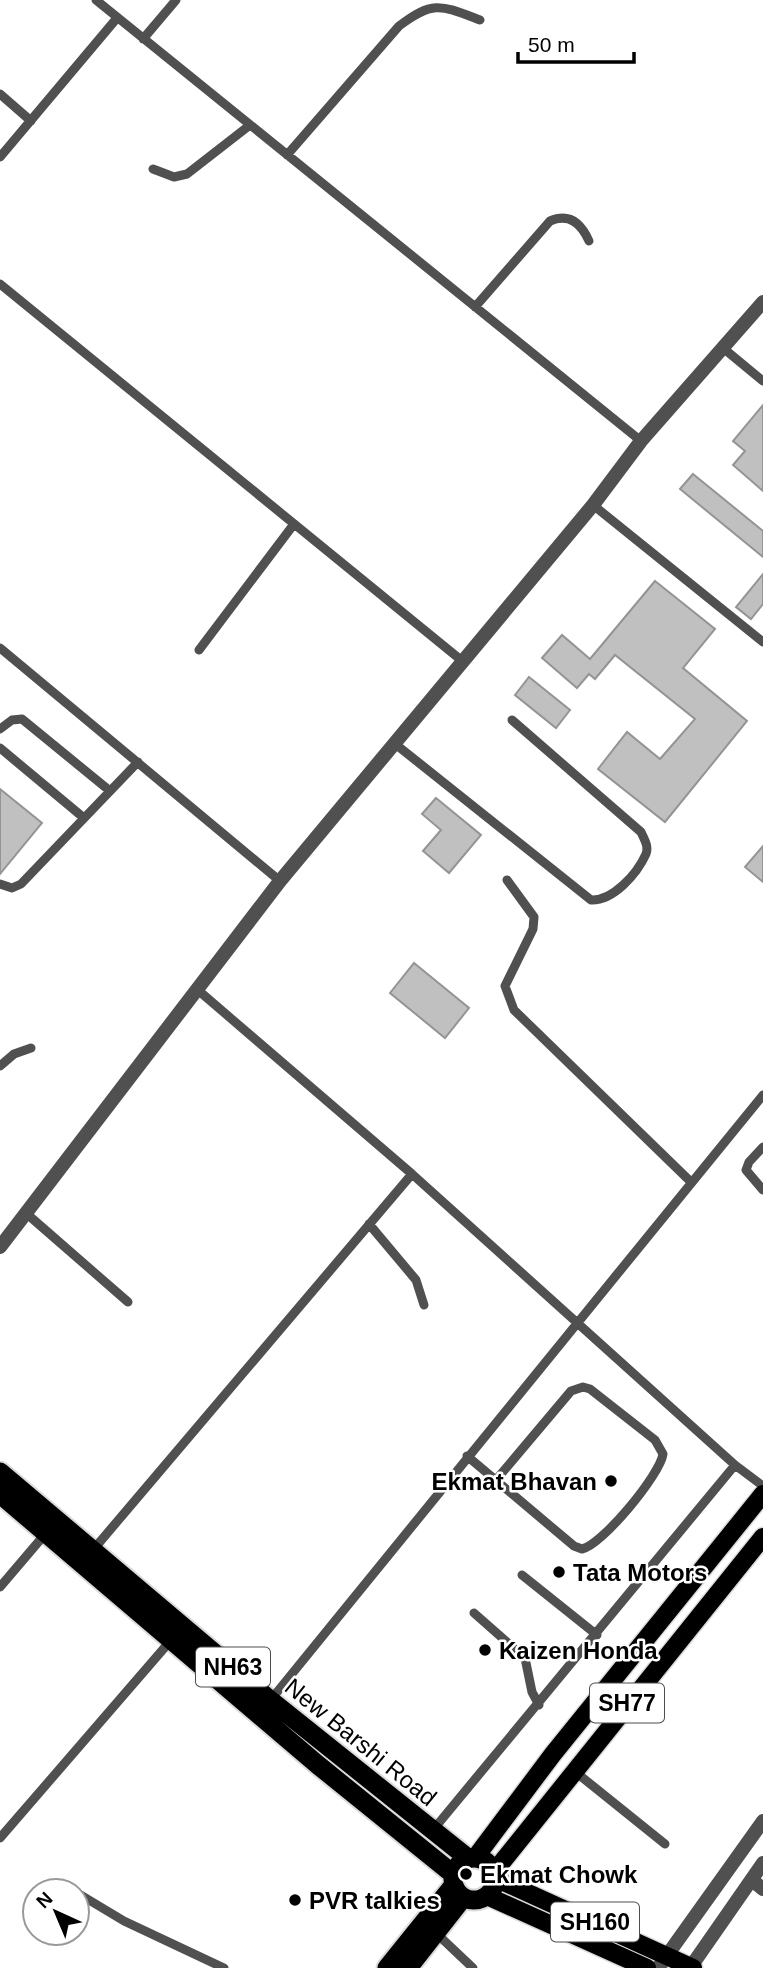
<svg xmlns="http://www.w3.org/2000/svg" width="763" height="1968" viewBox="0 0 763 1968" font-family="Arial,sans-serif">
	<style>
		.building { fill: #c0c0c0; stroke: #949494; stroke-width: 2 }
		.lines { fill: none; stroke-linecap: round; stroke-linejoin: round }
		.primary-casing { stroke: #dbdbdb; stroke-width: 21 }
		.trunk-casing { stroke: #dbdbdb; stroke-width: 23 }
		.service { stroke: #505050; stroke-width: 9 }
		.minor { stroke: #505050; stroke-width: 14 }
		.tertiary { stroke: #505050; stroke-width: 14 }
		.primary { stroke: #000; stroke-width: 18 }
		.trunk { stroke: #000; stroke-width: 19 }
		.poi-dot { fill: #000; stroke: #fff; stroke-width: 2.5 }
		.labels { text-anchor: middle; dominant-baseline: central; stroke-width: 5; stroke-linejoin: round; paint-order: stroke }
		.shield { fill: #fff; stroke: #4c4c4c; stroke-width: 2 }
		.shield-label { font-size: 23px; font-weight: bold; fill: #000 }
		.poi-label { font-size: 24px; font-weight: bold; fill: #000; stroke: #fff; text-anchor: start }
		.street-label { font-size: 24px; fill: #000; stroke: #fff }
	</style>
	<rect width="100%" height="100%" fill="#fff"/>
	<path class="building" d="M763,405V491L733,465L745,451L733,441Z
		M693,474L763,531V557L680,489Z
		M763,574V604L751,619L736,607Z
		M655,581L715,629L683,668L747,721L665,822L598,769L627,732L660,759L695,719L615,655L595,679L589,674L577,688L542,658L562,635L590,659Z
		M529,677L570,710L556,728L515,695Z
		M0,789L42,823L0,874Z
		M436,798L481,835L449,873L423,851L441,830L422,814Z
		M763,846V882L745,867Z
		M414,963L469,1008L445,1038L390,993Z"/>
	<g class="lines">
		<g class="primary-casing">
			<path id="primary" d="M475,1858L553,1754L763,1494
				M494,1872L763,1537
				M495,1878L693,1968
				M487,1896L647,1968"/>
		</g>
		<g class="trunk-casing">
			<path id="trunk" d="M0,1472L270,1700L469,1859
				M0,1494L318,1765L453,1874
				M453 1879a21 21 0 1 1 42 0a21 21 0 1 1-42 0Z
				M387,1968L453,1886
				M408,1968L463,1898"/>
		</g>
		<path class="service" d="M96,0L641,441
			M143,39L176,0
			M0,94L31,121
			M287,155L399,26C433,0 441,5 480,20
			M0,157L117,18
			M153,169L174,177L187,174L250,125
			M0,284L461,660
			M475,307L550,221C569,213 581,223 589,241
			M723,348L763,381
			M593,505L763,642
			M0,648L280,881
			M199,650L294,524
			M0,729L12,720L22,719L110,791
			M394,743L591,900C613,901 637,874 646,854C649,846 644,839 641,832L512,720
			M0,748L84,818
			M507,880L534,917L533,929L505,986L514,1010L691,1182
			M0,884L12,888L21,884L138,762
			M199,991L412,1174L735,1465L763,1486
			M0,1066L14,1054L31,1048
			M763,1147L749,1162L746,1170L763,1190
			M27,1214L128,1302
			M369,1224L416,1280L424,1305
			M467,1456L574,1546L582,1549C602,1545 660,1475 663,1454L655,1440L590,1389L583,1387L571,1391L496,1480
			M93,1550L412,1174
			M522,1575L597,1635
			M0,1587L46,1533
			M474,1613L525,1658L532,1692L539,1705
			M269,1702L763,1095
			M573,1770L665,1844
			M433,1830L735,1465
			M0,1838L172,1639
			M79,1894L124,1921L224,1968
			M436,1933L473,1968"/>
		<path class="minor" d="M0,1247L280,881L593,505L641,441L763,302
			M752,1880L763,1889"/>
		<path class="tertiary" d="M658,1968L763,1821
			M690,1968L763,1863"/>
		<use href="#primary" class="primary"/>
		<use href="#trunk" class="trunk"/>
	</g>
	<g class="poi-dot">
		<circle cx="611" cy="1481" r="7"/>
		<circle cx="559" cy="1572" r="7"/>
		<circle cx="485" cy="1650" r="7"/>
		<circle cx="466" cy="1874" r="7"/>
		<circle cx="295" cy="1900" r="7"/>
	</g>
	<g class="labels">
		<g class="shield">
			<rect x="196" y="1647.5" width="74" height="39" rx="5"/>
			<rect x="590" y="1683.5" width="74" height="39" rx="5"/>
			<rect x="551" y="1902.5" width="88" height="39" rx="5"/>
		</g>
		<g class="shield-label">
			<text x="233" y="1667">NH63</text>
			<text x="627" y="1703">SH77</text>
			<text x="595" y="1922">SH160</text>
		</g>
		<g class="poi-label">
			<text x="597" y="1481" text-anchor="end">Ekmat Bhavan</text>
			<text x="573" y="1572">Tata Motors</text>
			<text x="499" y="1650">Kaizen Honda</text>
			<text x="480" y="1874">Ekmat Chowk</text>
			<text x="309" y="1900">PVR talkies</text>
		</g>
		<g class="street-label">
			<text transform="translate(361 1742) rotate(39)">New Barshi Road</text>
		</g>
	</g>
	<g transform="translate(56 1912) rotate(316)"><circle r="33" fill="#ffffff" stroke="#999999" stroke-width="2"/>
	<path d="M0-5L12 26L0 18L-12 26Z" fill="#000000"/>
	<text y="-10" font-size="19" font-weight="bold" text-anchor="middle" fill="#000000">N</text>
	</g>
	<path d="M518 52v10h116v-10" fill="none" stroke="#000000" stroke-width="3.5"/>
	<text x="528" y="52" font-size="21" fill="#000000" stroke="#ffffff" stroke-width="5" paint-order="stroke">50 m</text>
</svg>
